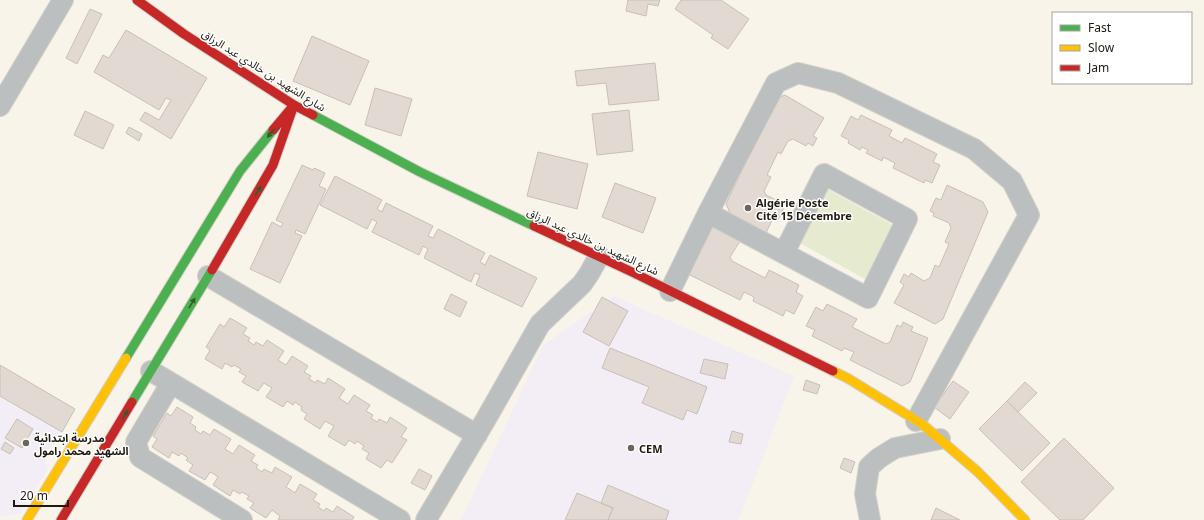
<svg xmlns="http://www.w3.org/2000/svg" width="1204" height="520" viewBox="0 0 1204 520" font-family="'Noto Sans','Noto Sans Arabic',sans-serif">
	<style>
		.education { fill: #f3eef5 }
		.green { fill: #e6eace }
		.building { fill: #e2d9d3; stroke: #c8bfb9 }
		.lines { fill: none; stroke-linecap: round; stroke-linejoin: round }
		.street-casing { stroke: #d4d0c9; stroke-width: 22 }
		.fast-casing { stroke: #d4d0c9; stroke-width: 11 }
		.slow-casing { stroke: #d4d0c9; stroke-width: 11 }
		.jam-casing { stroke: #d4d0c9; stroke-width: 11 }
		.street { stroke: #bcbfc0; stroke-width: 20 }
		.fast { stroke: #4caf50; stroke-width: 9 }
		.slow { stroke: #ffc107; stroke-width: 9 }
		.jam { stroke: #c62828; stroke-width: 9 }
		.oneway { fill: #335c2c }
		.poi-dot { fill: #6b665c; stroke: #fff; stroke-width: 1.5 }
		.labels { text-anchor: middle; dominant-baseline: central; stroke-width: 3; stroke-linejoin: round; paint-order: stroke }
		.street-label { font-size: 11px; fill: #1f190f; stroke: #fff }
		.poi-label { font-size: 11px; font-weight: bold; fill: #1f190f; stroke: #fff; text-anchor: start }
	</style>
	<rect width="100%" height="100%" fill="#f9f4ea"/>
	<path class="education" d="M614,296L794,376L739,520H461L543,345Z
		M0,365L75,409L62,432L44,454L48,469L20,514L0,517Z"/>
	<path class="green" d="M827,189L896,227L867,280L798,242Z"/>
	<path class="building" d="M628,0H660L658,6L648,4L646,16L626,11Z
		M681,0H721L749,19L728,49L711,38L713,35L675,9Z
		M90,9L102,14L77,64L66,58Z
		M126,30L207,78L171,139L140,120L145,112L159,120L171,100L166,98L159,110L94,72L103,55L109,58Z
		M312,36L369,61L350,105L293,81Z
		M655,63L659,100L609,105L606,83L577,86L575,71Z
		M375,88L412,99L401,136L365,125Z
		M785,95L824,118L813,136L817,138L813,146L808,143L806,146L793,139L788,141L781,154L778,152L767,175L771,177L764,191L766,195L782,203L780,206L784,208L778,220L773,218L766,233L731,215L726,204L776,99Z
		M629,110L633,151L597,155L592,114Z
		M85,111L114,125L103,149L74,135Z
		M861,115L892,130L889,136L902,143L905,138L937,154L933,162L940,165L932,183L925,180L924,183L893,168L895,163L883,157L882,161L866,153L868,150L862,147L860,150L848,143L849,140L841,136L851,116L858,120Z
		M129,127L142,134L139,141L126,133Z
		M538,152L588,164L577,209L527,196Z
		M302,165L313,170L314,168L325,173L319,186L326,189L305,234L296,230L295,233L302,236L280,283L250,269L272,222L281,227L283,223L276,220Z
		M335,176L382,200L377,209L382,212L386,203L433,226L428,236L433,238L438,229L485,253L480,262L485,265L490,255L537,278L522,307L476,285L480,275L475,273L471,282L424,258L428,249L423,246L419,255L372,232L377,222L372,219L367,229L320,205Z
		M615,183L656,198L643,233L602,217Z
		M947,185L983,202L988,212L943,319L935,324L894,303L904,285L900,282L904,274L909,277L911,273L924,281L930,278L935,265L939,267L949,244L945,242L951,228L949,223L933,216L934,213L930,211L936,198L941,200Z
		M711,224L740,241L730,257L732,261L765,278L769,270L799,285L796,292L803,296L794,314L786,310L783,316L753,301L754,297L744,292L740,300L688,274Z
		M451,294L467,302L460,317L444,309Z
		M602,297L628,311L609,346L583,332Z
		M827,304L857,319L852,327L886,344L890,342L897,325L901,327L903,322L913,327L911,331L928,338L910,382L902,386L850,360L854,352L844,348L842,351L812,336L815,330L806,326L816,307L823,311Z
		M230,318L247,328L243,334L250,338L248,341L254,345L256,342L263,346L267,340L284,351L278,360L286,365L292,356L308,366L304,372L311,376L309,379L316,383L317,380L325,384L328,378L345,389L339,398L348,404L354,395L370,405L366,411L373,415L371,418L377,422L379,419L387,423L390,417L407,428L401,437L407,440L392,463L387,460L381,468L366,459L369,453L362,449L364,446L357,441L355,444L349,440L345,446L328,436L334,426L325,421L320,429L304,419L307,414L301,410L302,407L295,402L293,405L287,401L283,407L266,397L272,388L267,385L264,383L258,391L242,382L246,376L239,372L241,369L234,365L232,367L225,363L222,369L205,359L210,350L206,347L220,324L224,327Z
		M610,348L707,387L697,414L687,410L683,420L642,403L649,387L602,368Z
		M704,359L728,364L725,379L700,373Z
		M0,365L75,409L62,432L0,396Z
		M806,380L820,385L817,394L803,390Z
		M953,381L969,392L950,419L934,407Z
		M1025,382L1037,393L1018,412L1007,401Z
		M1007,401L1050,443L1022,471L979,429Z
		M177,407L193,417L190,423L196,427L195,430L201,434L203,431L210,435L214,429L231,439L225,449L233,454L239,445L255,455L251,461L258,465L256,468L262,472L264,469L272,473L275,467L292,477L286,487L291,490L295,493L300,484L317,494L313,500L320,504L318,507L324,511L326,508L333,512L337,506L354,517L352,520H278L280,516L272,510L266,518L250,508L254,503L247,499L249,496L242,492L240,494L233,490L230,496L213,485L218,477L214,474L210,472L205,480L189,471L193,465L186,460L188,458L181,453L179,456L172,452L169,458L152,447L157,439L153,436L167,413L171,416Z
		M17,419L33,429L22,448L5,438Z
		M732,431L743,434L741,444L729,442Z
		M1064,438L1114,488L1083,520H1060L1021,482Z
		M5,442L14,448L10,454L1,449Z
		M844,458L855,462L851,473L840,468Z
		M419,469L432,476L425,490L411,483Z
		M608,485L669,511L666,520H608L613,508L601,503Z
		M577,493L613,508L608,520H565Z
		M936,508L960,520H931Z"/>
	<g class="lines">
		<g class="street-casing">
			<path id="street" d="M0,106L63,0
				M708,213L868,298L907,219L824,174L784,253
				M208,276L477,435
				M670,291L708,213L776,83L798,73L838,83L974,149L1012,181L1029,215L916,421
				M151,371L400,520
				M171,383L136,442L140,457L242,520
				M426,520L486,419L540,324L582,284L589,274L599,256
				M870,520L865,494L869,467L879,458L895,448L940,439"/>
		</g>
		<g class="fast-casing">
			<path id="fast" d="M313,115L420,172L534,226
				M126,358L240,171L273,130
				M132,402L212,270"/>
		</g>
		<g class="slow-casing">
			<path id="slow" d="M833,371L849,379L922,424L978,472L1025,520
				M27,520L126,358"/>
		</g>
		<g class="jam-casing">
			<path id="jam" d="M137,0L184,34L294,105L313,115
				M534,226L632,272L833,371
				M212,270L273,165L294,105L273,130
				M61,520L132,402"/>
		</g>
		<use href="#street" class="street"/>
		<use href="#fast" class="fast"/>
		<use href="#slow" class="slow"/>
		<use href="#jam" class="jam"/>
	</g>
	<defs><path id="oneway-solid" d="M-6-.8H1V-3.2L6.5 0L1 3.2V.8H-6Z"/></defs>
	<g class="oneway">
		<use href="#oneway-solid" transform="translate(271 133) rotate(130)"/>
		<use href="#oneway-solid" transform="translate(258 191) rotate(-60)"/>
		<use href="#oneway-solid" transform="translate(192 303) rotate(-59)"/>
		<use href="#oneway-solid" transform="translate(125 415) rotate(-59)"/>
	</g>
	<g class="poi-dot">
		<circle cx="748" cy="208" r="4"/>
		<circle cx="26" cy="443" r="4"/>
		<circle cx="631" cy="448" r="4"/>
	</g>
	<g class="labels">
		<g class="street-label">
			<text transform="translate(264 70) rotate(32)">شارع الشهيد بن خالدي عبد الرزاق</text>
			<text transform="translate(593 241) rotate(25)">شارع الشهيد بن خالدي عبد الرزاق</text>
		</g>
		<g class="poi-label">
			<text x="756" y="202">Algérie Poste<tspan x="756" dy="13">Cité 15 Décembre</tspan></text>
			<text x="34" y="437">مدرسة ابتدائية<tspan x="34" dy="13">الشهيد محمد رامول</tspan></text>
			<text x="639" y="448">CEM</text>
		</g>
	</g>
	<rect x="1052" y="12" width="140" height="72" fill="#ffffff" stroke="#a5a39f"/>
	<rect x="1060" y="25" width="20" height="6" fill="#4caf50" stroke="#a5a39f"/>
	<text x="1088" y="32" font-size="12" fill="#1f190f">Fast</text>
	<rect x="1060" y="45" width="20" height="6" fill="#ffc107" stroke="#a5a39f"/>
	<text x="1088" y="52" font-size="12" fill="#1f190f">Slow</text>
	<rect x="1060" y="65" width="20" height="6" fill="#c62828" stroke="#a5a39f"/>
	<text x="1088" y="72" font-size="12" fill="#1f190f">Jam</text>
	<path d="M14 500v6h54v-6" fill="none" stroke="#1f190f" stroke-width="2"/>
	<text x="20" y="500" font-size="12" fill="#1f190f" stroke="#ffffff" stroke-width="3" paint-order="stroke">20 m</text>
</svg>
